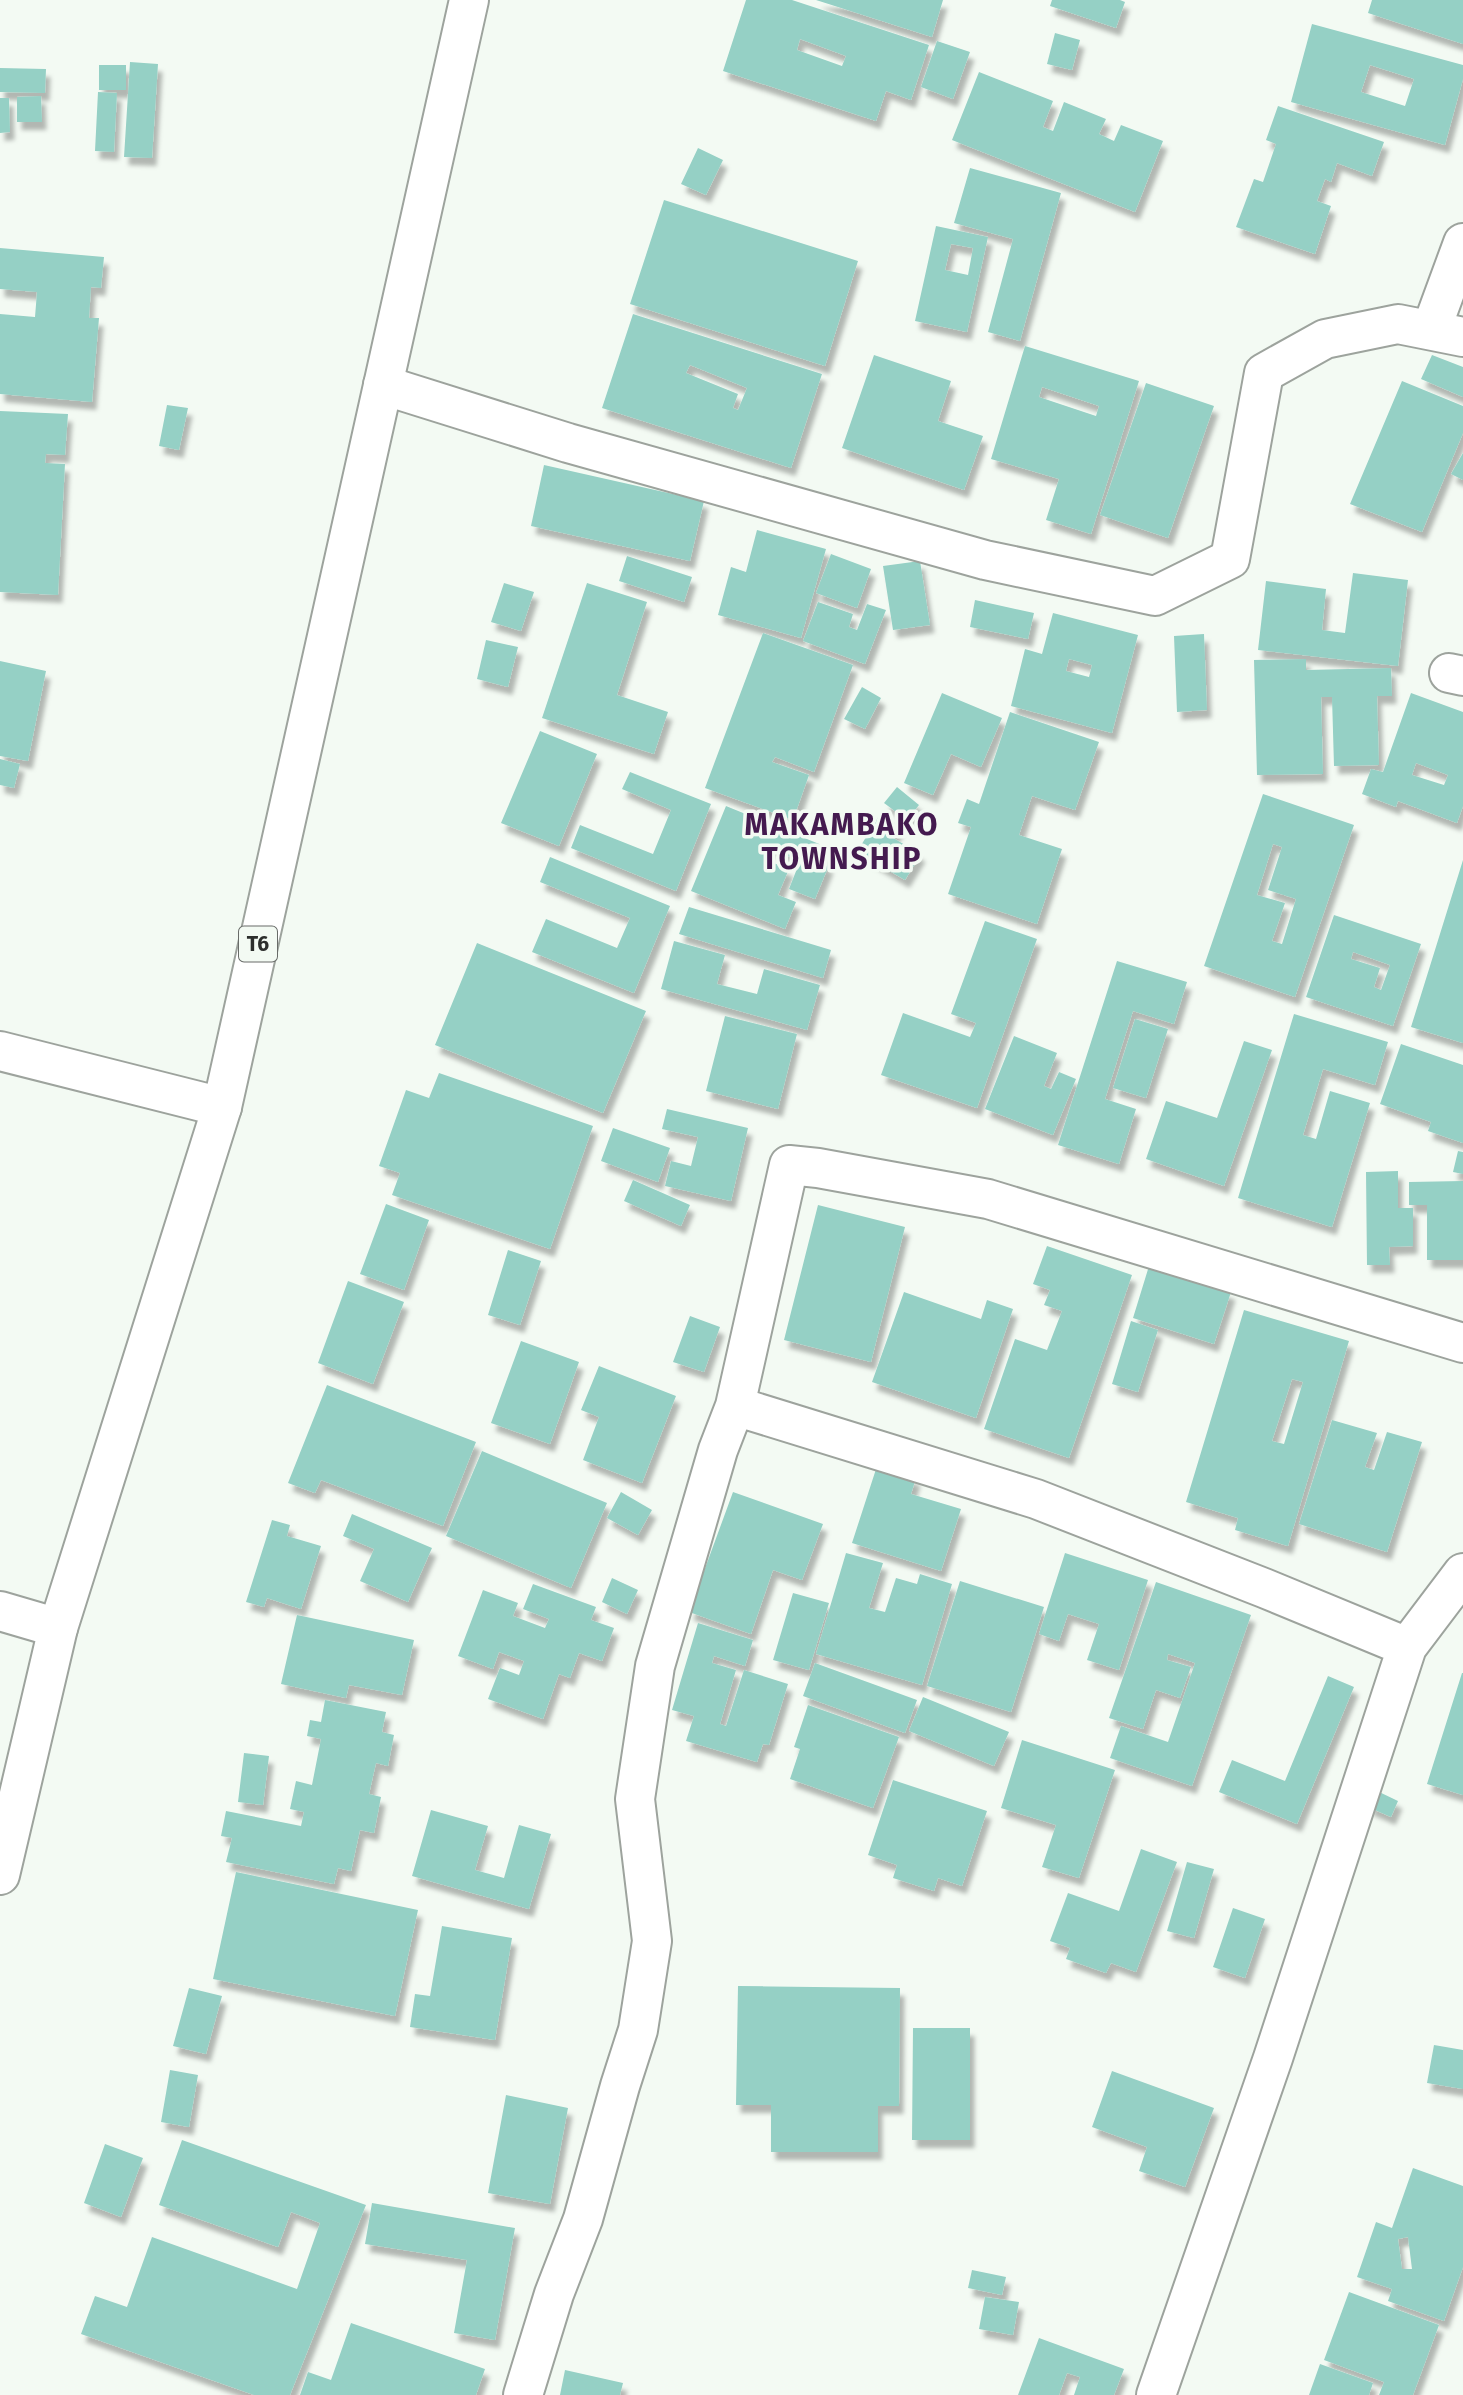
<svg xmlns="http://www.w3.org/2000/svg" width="1463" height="2395" viewBox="0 0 1463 2395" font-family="'Fira Sans',sans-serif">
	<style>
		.building { fill: #95d0c5; fill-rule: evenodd; filter: url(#shadow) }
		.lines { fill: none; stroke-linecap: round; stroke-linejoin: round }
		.minor-casing { stroke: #9da39d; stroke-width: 42 }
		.highway-casing { stroke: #9da39d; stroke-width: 42 }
		.minor { stroke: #fff; stroke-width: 38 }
		.highway { stroke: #fff; stroke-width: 38 }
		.labels { text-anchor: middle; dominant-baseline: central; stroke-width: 7; stroke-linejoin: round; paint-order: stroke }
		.shield { fill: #f3faf3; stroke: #686b68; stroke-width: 2 }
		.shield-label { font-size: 21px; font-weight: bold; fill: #2c2e2c }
		.district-label { font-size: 30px; font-weight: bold; letter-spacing: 2px; fill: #441a4f; stroke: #f3faf3 }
	</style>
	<defs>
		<filter id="shadow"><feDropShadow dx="4.5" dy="8" stdDeviation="2" flood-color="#0004"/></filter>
	</defs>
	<rect width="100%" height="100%" fill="#f3faf3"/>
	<path class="building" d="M746,0H792L929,45L911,100L886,91L876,121L723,71ZM800,39L846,56L842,66L797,50Z
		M816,0H943L932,37Z
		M1052,0H1120L1125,2L1116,28L1050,6Z
		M1372,0H1463V44L1368,13Z
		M1312,24L1463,65V79L1445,145L1291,102ZM1370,65L1414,79L1405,106L1361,92Z
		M1055,33L1080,40L1072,70L1047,64Z
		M937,41L970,52L953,99L921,87Z
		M130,62L158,64L152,158L124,157Z
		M99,65H126V90H99Z
		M0,68L46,69L45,93L0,92Z
		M979,72L1053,101L1043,127L1053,131L1064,102L1106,119L1099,134L1114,141L1121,125L1163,141L1135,212L952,140Z
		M98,92L117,93L114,152L95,151Z
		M41,96L42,122H17V97Z
		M0,98H9L10,132L0,133Z
		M1278,106L1384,142L1372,176L1337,163L1331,182L1325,179L1317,201L1331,206L1315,254L1236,227L1254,179L1263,182L1276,144L1266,140Z
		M698,148L723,160L706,195L681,184Z
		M970,168L1061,193L1020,341L988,332L1013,239L954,223Z
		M664,200L858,261L825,366L630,304Z
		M936,226L988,237L967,332L915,321ZM951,244L973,248L968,275L945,270Z
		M0,248L104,257L101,288L91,287L89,318H99L92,402L0,394V314L35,317L37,292L0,289Z
		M633,314L822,374L791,468L602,408ZM690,365L747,388L738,410L733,408L738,394L686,373Z
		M1025,346L1139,381L1091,534L1046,520L1059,479L991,459ZM1042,387L1099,406L1096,416L1039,397Z
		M874,355L951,381L938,421L983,436L964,490L842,448Z
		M1432,355L1463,367V397L1421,379Z
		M1402,381L1463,406V433L1422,532L1350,504Z
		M1146,383L1214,406L1168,538L1100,515Z
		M167,405L188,408L179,450L159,446Z
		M0,411L68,414L65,455L46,454L45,463L65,464L58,595L0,592Z
		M1463,453V480L1451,474Z
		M544,465L704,501L690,561L531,526Z
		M757,530L826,549L801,638L718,615L731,567L746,572Z
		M831,554L871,569L857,608L816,593Z
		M627,556L692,577L684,602L619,581Z
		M920,561L930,625L893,630L883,566Z
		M1353,573L1408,580L1398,666L1258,650L1266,581L1326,589L1322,630L1345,633Z
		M504,583L534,592L521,631L491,622Z
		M587,583L647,602L617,695L668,712L654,754L542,718Z
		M975,600L1034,613L1028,639L970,627Z
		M818,602L853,614L849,627L857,630L867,604L886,610L865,664L803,641Z
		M1053,613L1138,635L1112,733L1011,706L1025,649L1042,654ZM1069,659L1092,665L1089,677L1066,671Z
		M763,633L853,665L814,772L775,757L772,762L809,775L793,820L705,788Z
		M1204,634L1207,710L1177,712L1174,636Z
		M486,640L518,647L508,687L477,679Z
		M1306,659V670L1391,668L1392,696H1377L1379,765L1334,766L1332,697H1321L1323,774L1257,775L1254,660Z
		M0,661L46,671L28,761L0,756Z
		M862,687L881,698L865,729L844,719Z
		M942,693L1002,718L981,767L951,754L933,795L904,783Z
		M1411,693L1463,712V806L1457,823L1398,801L1396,807L1362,794L1371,769L1383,772ZM1416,763L1448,775L1444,785L1412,775Z
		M1010,712L1099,742L1075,810L1032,796L1019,835L1062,849L1037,924L948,894L971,827L958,823L967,799L979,804Z
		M540,731L597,754L559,846L501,823Z
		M0,759L20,764L14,788L0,785Z
		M630,772L711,804L676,891L571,848L580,825L653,854L671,810L622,789Z
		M897,787L919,805L907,820L884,803Z
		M1263,794L1354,825L1295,997L1204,966ZM1273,844L1282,847L1268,890L1296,899L1282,944L1272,941L1285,903L1257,895Z
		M726,806L829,848L823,863L829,865L815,899L789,889L800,861L770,849L766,860L789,869L778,895L796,902L785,929L691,891Z
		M880,814L900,826L893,838L921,854L905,880L857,852Z
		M550,857L670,906L634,993L532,952L546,919L617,948L630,918L540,882Z
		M1463,860V1043L1411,1027Z
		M689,907L831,950L823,978L679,934Z
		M1334,915L1421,944L1393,1026L1306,997ZM1353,952L1390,965L1381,990L1374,987L1380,968L1351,959Z
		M985,921L1037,939L977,1108L881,1075L903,1013L970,1037L976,1023L951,1014Z
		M674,941L725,955L717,984L757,994L764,969L820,985L807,1030L661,989Z
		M477,943L646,1011L603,1113L435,1045Z
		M1117,961L1187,982L1174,1024L1133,1011L1105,1099L1136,1109L1119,1164L1058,1145Z
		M1294,1014L1388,1042L1375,1085L1323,1069L1303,1135L1316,1139L1330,1091L1370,1103L1332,1227L1238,1198Z
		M725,1016L797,1034L778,1109L706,1091Z
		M1135,1019L1168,1029L1146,1098L1113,1088Z
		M1014,1036L1057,1053L1044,1086L1051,1089L1059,1072L1076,1079L1053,1135L985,1109Z
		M1244,1041L1272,1050L1224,1186L1146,1159L1166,1101L1217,1118Z
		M1401,1044L1463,1065V1143L1428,1131L1431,1122L1380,1104Z
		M439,1073L593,1126L550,1249L392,1195L400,1173L379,1166L406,1090L429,1098Z
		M667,1109L748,1128L731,1201L665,1186L671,1161L691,1166L698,1137L662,1129Z
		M613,1128L670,1148L658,1182L601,1161Z
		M1458,1151L1463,1152V1174L1453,1172Z
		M1398,1171V1208H1413V1246L1389,1247L1390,1265H1367L1366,1172Z
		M633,1180L690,1205L681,1226L624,1201Z
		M1463,1181V1260H1427V1205H1409V1182Z
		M386,1204L429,1220L404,1290L360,1274Z
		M818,1205L905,1227L871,1362L784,1340Z
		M1047,1246L1132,1275L1069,1458L984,1429L1015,1339L1047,1350L1062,1311L1044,1305L1050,1290L1033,1284Z
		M508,1250L541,1261L520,1325L488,1315Z
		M1149,1266L1231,1292L1214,1344L1133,1318Z
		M348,1281L404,1302L373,1384L318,1363Z
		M904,1292L981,1319L987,1300L1013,1309L976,1418L872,1382Z
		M1244,1310L1349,1341L1288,1546L1235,1530L1238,1518L1186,1502ZM1292,1379L1303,1382L1284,1444L1272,1441Z
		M690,1316L720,1327L704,1372L673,1362Z
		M1131,1321L1158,1330L1138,1392L1112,1384Z
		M521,1341L579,1362L550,1444L491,1423Z
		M599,1366L676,1396L642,1483L583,1460L599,1417L581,1410Z
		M327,1385L476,1442L443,1526L321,1480L315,1493L288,1483Z
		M1332,1420L1377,1433L1365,1467L1374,1470L1387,1432L1422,1442L1387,1552L1299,1524Z
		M482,1451L607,1503L571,1588L446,1536Z
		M877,1466L916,1478L911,1494L961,1509L941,1571L852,1543Z
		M621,1492L652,1510L638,1535L607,1518Z
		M733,1492L823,1524L802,1580L773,1570L751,1634L689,1612Z
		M352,1514L432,1548L408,1602L360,1581L374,1549L343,1536Z
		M272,1520L290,1525L287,1536L321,1546L301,1609L267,1598L264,1607L246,1602Z
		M846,1553L883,1563L869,1608L885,1612L896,1578L917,1584L920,1574L952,1584L922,1685L816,1654Z
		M1065,1553L1148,1580L1119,1670L1087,1660L1099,1624L1068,1614L1059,1641L1039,1634Z
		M612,1578L638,1590L627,1614L602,1602Z
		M960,1581L1044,1607L1011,1712L927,1686Z
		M1156,1582L1251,1615L1192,1786L1110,1758L1121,1726L1168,1742L1195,1663L1168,1654L1167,1660L1191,1667L1180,1698L1156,1690L1143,1729L1109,1718Z
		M533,1584L596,1607L591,1620L614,1628L602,1661L579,1653L570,1678L559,1674L543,1719L488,1699L500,1668L519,1675L524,1661L499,1652L493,1669L458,1656L483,1590L518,1603L513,1616L545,1628L549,1619L523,1609Z
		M793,1593L829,1603L809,1670L773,1660Z
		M297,1615L414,1640L402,1695L349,1685L346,1698L281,1684Z
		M698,1623L753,1640L745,1666L714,1656L712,1663L736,1670L720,1724L726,1726L744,1670L788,1684L769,1745L763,1744L757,1762L686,1741L694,1716L672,1710Z
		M815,1663L917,1700L905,1733L803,1696Z
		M1462,1673H1463V1795L1427,1784Z
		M1328,1676L1354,1687L1297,1824L1219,1792L1232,1760L1285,1781Z
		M923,1697L1009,1732L994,1766L909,1731Z
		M325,1700L386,1712L382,1732L394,1735L388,1766L376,1763L369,1794L381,1797L374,1833L360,1830L351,1871L338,1868L334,1884L226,1862L232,1838L221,1836L226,1811L301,1826L304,1812L290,1809L296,1781L312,1785L321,1739L307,1736L310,1720L321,1722Z
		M808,1705L899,1737L873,1808L790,1779L800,1749L794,1747Z
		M1022,1740L1115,1770L1079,1878L1042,1867L1056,1825L1001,1808Z
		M244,1753L269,1756L263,1805L238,1802Z
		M893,1780L987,1811L962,1886L938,1878L934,1891L893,1878L897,1865L868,1855Z
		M1375,1790L1398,1801L1391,1817L1368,1807Z
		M431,1810L488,1826L475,1870L504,1878L519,1825L551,1834L529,1909L412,1876Z
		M1141,1849L1177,1862L1136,1972L1111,1963L1106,1973L1066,1959L1070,1948L1050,1941L1068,1893L1119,1911Z
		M1187,1862L1214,1869L1194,1938L1167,1931Z
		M236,1872L418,1910L395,2016L213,1979Z
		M1233,1908L1265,1919L1245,1978L1213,1967Z
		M442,1926L512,1938L495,2040L410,2027L415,1994L430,1996Z
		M738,1986L900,1988L899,2106H878V2152H771V2105H736Z
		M189,1988L222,1996L206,2054L173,2046Z
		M913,2028H970V2140H912Z
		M1434,2045L1463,2050V2089L1427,2083Z
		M170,2070L198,2075L189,2127L161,2122Z
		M1112,2071L1214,2108L1185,2187L1139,2171L1147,2147L1092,2127Z
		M506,2095L568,2108L550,2204L488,2193Z
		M182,2140L366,2205L290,2395H254L81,2334L95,2296L127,2307L152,2237L297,2289L320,2223L291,2212L278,2247L159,2205Z
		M105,2144L143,2158L121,2217L84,2203Z
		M1413,2168L1463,2186V2267L1444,2321L1388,2301L1392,2289L1357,2277L1376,2222L1392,2228ZM1408,2237L1412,2269H1402L1398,2239Z
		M372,2203L515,2228L495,2340L454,2333L467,2260L365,2244Z
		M972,2270L1006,2277L1002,2295L968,2288Z
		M1349,2292L1439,2325L1413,2395H1379L1384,2382L1324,2360Z
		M985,2297L1019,2302L1013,2335L979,2329Z
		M351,2323L485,2369L476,2395H300L308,2372L331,2380Z
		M1039,2338L1124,2369L1114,2395H1074L1080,2377L1067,2373L1059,2395H1018Z
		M1320,2364L1373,2383L1369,2395H1309Z
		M565,2370L623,2383L620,2395H560Z"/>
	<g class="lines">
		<g class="minor-casing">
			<path id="minor" d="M1431,330L1463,243
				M383,385L568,443L985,560L1155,596L1230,559L1264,373L1325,339L1398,324L1463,337
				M1449,673L1463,676
				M0,1051L222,1107
				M735,1406L789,1165L818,1168L988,1199L1463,1343
				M0,1611L58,1628
				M1407,1647L1463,1573
				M523,2395L554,2294L583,2219L620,2086L638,2030L652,1941L635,1799L655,1666L718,1450L735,1406L1036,1499L1264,1588L1407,1647L1273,2058L1156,2395"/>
		</g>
		<g class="highway-casing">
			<path id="highway" d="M0,1875L58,1628L222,1107L469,0"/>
		</g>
		<use href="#minor" class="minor"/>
		<use href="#highway" class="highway"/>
	</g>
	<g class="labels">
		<rect class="shield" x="239" y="926.5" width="38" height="35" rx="5"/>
		<g class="shield-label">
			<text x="258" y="944">T6</text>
		</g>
		<g class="district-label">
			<text x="842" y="825">MAKAMBAKO<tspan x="842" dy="34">TOWNSHIP</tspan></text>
		</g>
	</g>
</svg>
